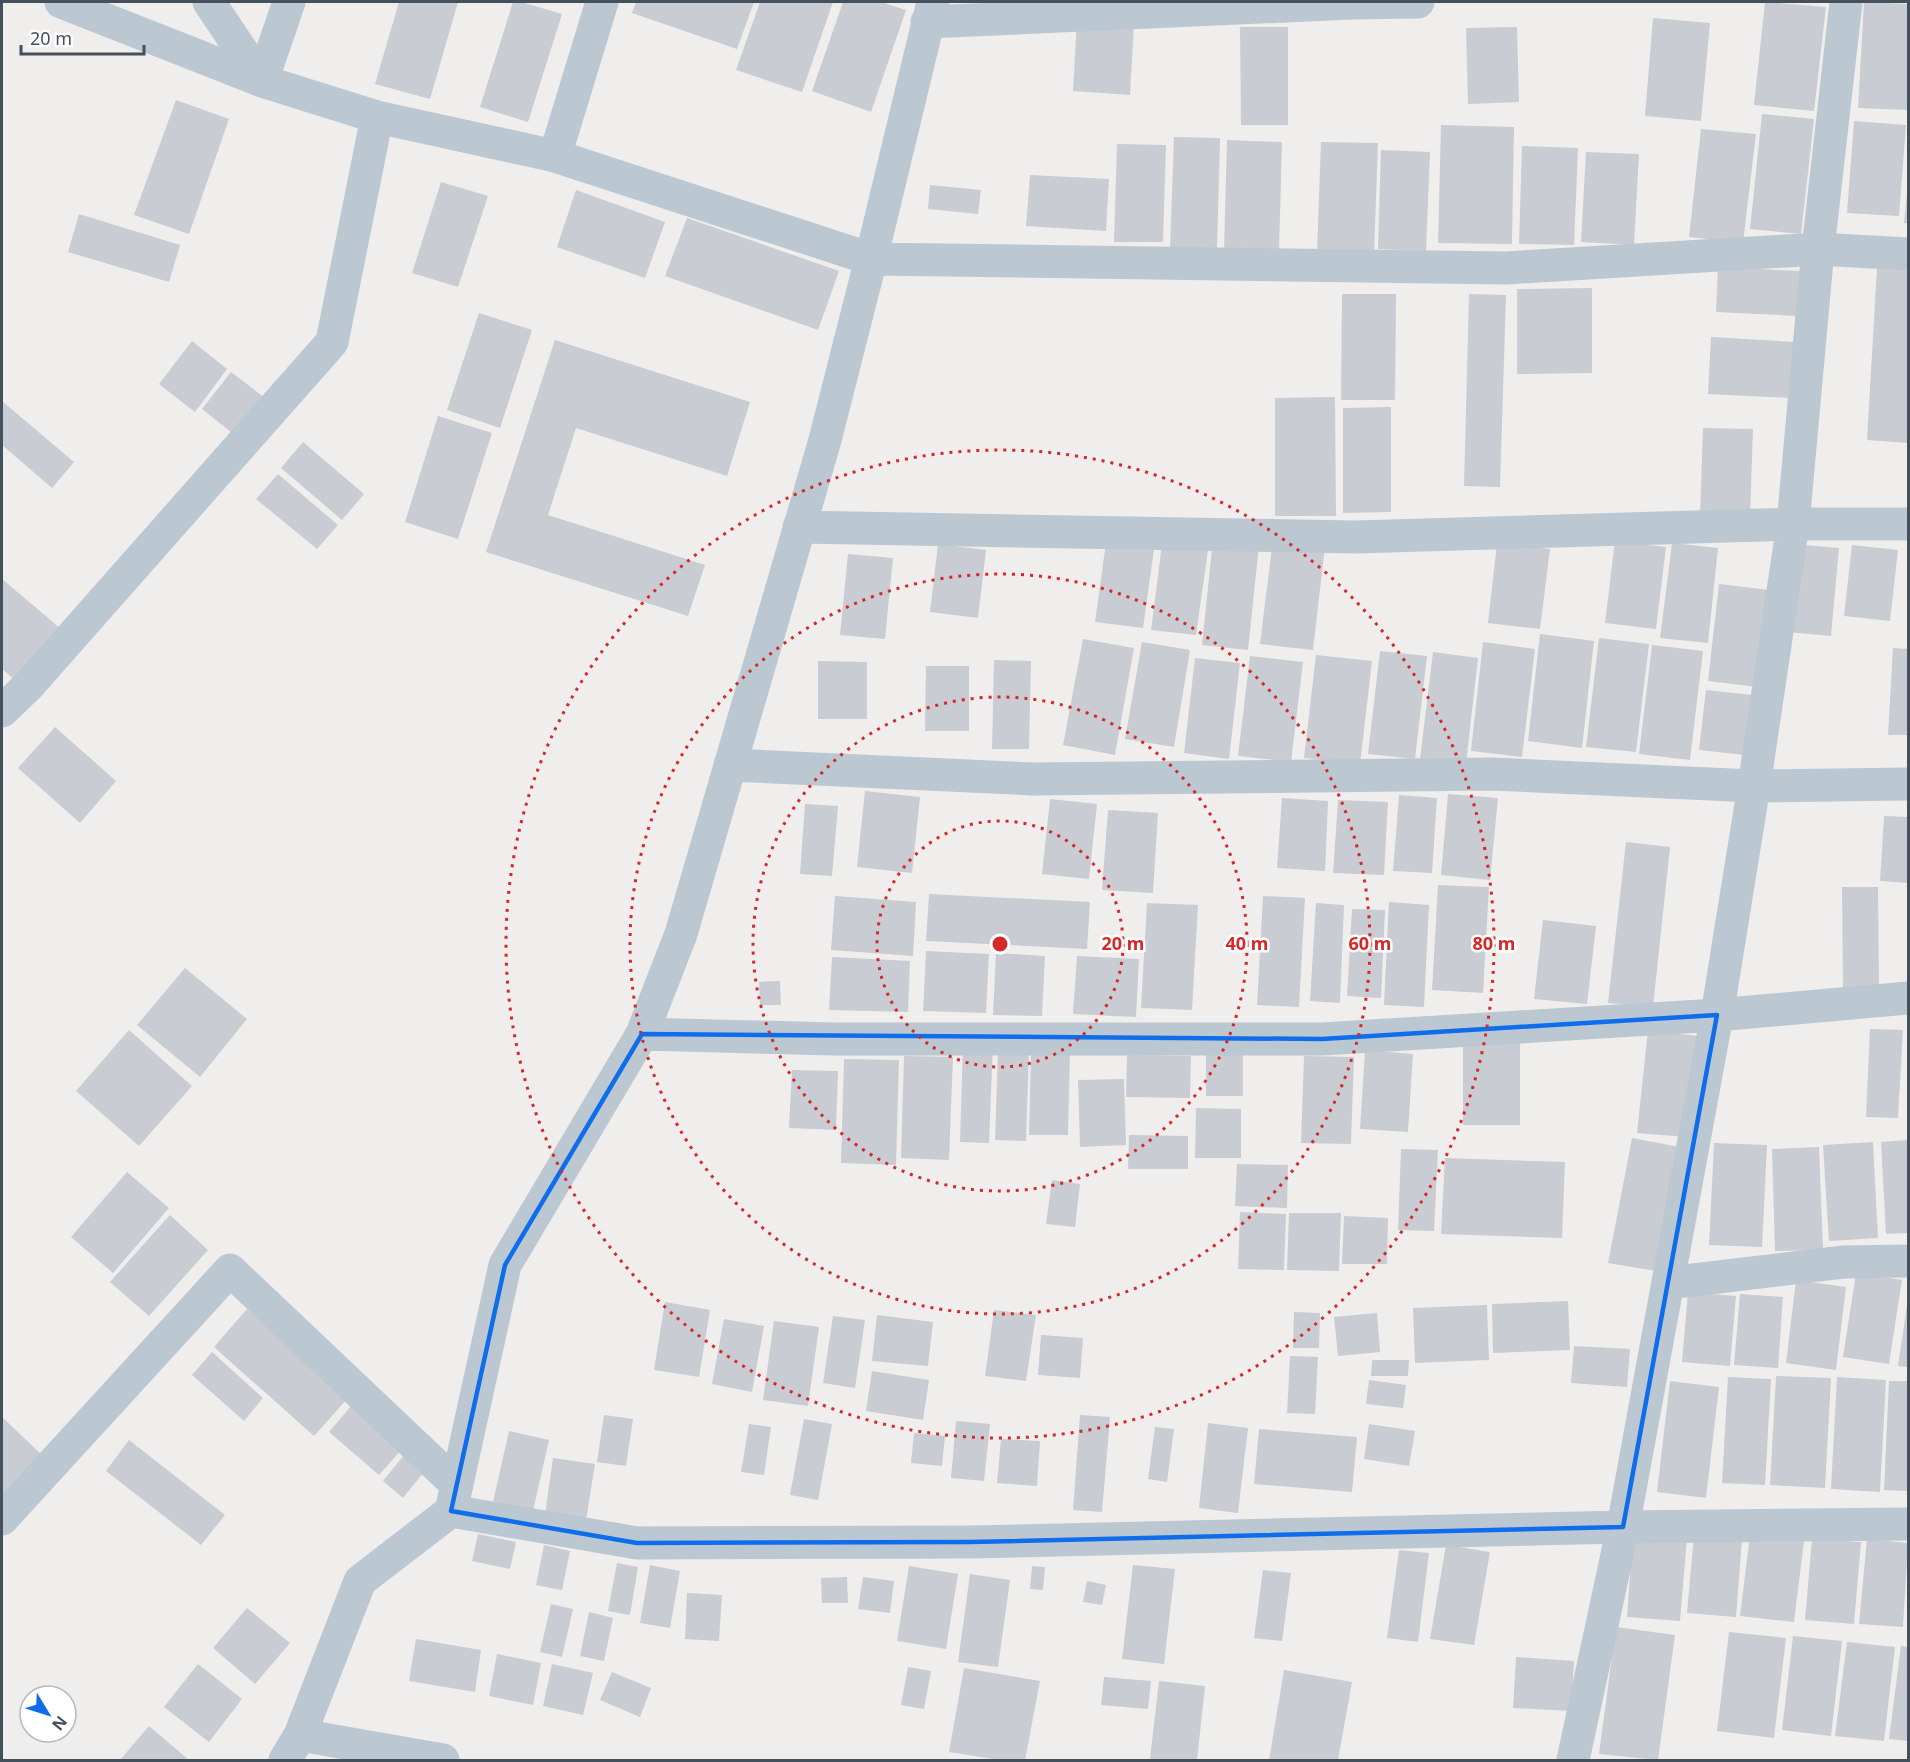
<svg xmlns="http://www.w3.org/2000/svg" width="1910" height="1762" viewBox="0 0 1910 1762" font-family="'Noto Sans',sans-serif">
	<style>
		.building { fill: #c9ccd2 }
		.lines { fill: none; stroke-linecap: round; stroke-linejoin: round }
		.street { stroke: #bcc8d1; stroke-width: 33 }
		.marked { fill: none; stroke: #0e6dea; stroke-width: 4.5; stroke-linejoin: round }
		.ring { fill: none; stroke: #d62828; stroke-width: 3; stroke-dasharray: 3 6 }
		.centre { fill: #d62828; stroke: #fff; stroke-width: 3 }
		.ring-label { font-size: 18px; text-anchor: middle; font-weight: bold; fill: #d62828; stroke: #fff; stroke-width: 5; stroke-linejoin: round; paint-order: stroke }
	</style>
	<rect width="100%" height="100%" fill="#f0eded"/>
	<path class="building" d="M399,2H458L430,99L375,84Z
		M513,2H521L562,14L528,122L480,107Z
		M636,2H754L737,49L632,13Z
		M760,2H833L802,92L736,70Z
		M843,2H881L906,10L871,112L812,91Z
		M1765,2L1826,7L1814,111L1754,105Z
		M1864,2L1908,4V110L1858,108Z
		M1653,18L1710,23L1701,121L1645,116Z
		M1077,19L1134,23L1130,95L1073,91Z
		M1240,27H1288V125H1241Z
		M1517,27L1519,102L1468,104L1466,28Z
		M176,100L229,119L189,234L134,215Z
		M1762,114L1814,119L1801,234L1750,229Z
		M1854,121L1906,125L1899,216L1847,213Z
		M1441,125L1514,127L1512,244L1438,243Z
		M1701,129L1756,134L1743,243L1689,237Z
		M1174,137L1220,138L1217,250L1170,249Z
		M1227,140L1282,142L1279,252L1224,250Z
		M1321,142L1378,143L1374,253L1317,252Z
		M1117,144L1166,145L1163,242H1114Z
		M1522,146L1578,148L1574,245L1519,244Z
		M1381,150L1430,152L1426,251L1378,249Z
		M1586,152L1639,154L1634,245L1581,242Z
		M1030,175L1109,179L1106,231L1026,226Z
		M441,182L488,196L458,287L412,273Z
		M930,185L981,190L978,214L928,209Z
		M576,190L665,222L645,278L557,247Z
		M1907,193H1908V223H1904Z
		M79,214L180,245L169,282L68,252Z
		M687,218L839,271L818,330L665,276Z
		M1718,267L1800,271L1798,316L1716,312Z
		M1877,268L1908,270V443L1867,440Z
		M1592,288V373L1517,374V289Z
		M1342,294H1396L1395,400H1341Z
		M1469,294L1506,295L1500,487L1464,486Z
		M479,313L532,330L500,428L447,410Z
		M1711,337L1795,342L1792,398L1708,394Z
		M555,340L750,402L727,476L576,428L548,515L705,565L688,616L486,552Z
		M192,341L227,369L195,412L159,384Z
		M231,372L265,398L236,436L202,409Z
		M1335,397L1336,516H1275V398Z
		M2,401L74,462L52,488L2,445Z
		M1391,407V512L1343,513V408Z
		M438,416L492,433L458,539L405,522Z
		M1703,428L1753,429L1750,518L1700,516Z
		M303,442L364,494L342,520L281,468Z
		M278,474L338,525L317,549L256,499Z
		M1107,535L1155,542L1143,628L1095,622Z
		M1213,539L1259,545L1248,650L1202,645Z
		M1273,539L1325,546L1313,650L1260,644Z
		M1615,541L1666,547L1656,629L1605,623Z
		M1497,543L1550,549L1540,629L1488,623Z
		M1672,543L1718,548L1708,643L1660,638Z
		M938,544L986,550L978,618L930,612Z
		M1162,544L1208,550L1196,635L1151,630Z
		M1794,544L1839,548L1831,636L1787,632Z
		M1852,545L1898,550L1890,621L1844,616Z
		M848,554L893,558L885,639L840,635Z
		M2,579L60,628L16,681L2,669Z
		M1719,584L1769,590L1758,687L1708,681Z
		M1540,634L1594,641L1582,748L1528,741Z
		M1599,638L1649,644L1636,752L1586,747Z
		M1083,639L1134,648L1115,755L1063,745Z
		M1142,642L1190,650L1174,747L1125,739Z
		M1483,642L1535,649L1522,757L1471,751Z
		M1652,645L1703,651L1690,760L1639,754Z
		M1893,648L1908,649V735H1888Z
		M1380,651L1427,656L1415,759L1368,754Z
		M1433,652L1478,658L1466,764L1420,759Z
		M1316,655L1372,661L1360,764L1304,758Z
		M1250,656L1303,662L1291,762L1238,756Z
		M1195,658L1240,663L1229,759L1184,753Z
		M994,660L1031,661L1029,749H992Z
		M818,661L867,662V719H818Z
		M926,666H969V731H925Z
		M1706,690L1752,695L1745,755L1699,750Z
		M55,727L116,781L80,823L18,768Z
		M865,791L920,797L912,873L857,867Z
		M1448,794L1498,798L1490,880L1441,875Z
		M1399,795L1437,798L1432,873L1393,871Z
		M1282,798L1328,801L1325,871L1277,868Z
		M1050,799L1097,804L1089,879L1042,874Z
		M1338,800L1388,802L1384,875L1333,873Z
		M805,804L838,806L832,876L800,874Z
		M1108,810L1158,813L1153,893L1102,890Z
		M1884,816L1908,817V883L1880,881Z
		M1626,842L1670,847L1653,1007L1608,1003Z
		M1438,885L1489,887L1483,993L1432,990Z
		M1842,887H1878L1879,988H1843Z
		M929,894L1090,902L1087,949L926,941Z
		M835,896L916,902L913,956L831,950Z
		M1263,896L1305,898L1299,1007L1257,1005Z
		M1389,902L1429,905L1424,1007L1384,1005Z
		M1147,903L1198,905L1192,1010L1141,1008Z
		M1316,903L1344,905L1340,1003L1310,1001Z
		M1352,909L1385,910L1381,998L1347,996Z
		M1543,920L1596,926L1587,1004L1534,999Z
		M926,951L989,954L986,1013L923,1011Z
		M996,953L1045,956L1042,1016L993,1015Z
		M1077,956L1139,959L1136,1017L1073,1014Z
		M832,957L910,961L908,1012L829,1010Z
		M185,968L247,1019L200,1077L137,1025Z
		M780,981L781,1005H760L759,982Z
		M1870,1029L1903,1030L1898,1118L1866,1117Z
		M129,1030L192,1086L139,1146L76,1091Z
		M1648,1030L1697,1036L1686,1137L1637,1133Z
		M1463,1039H1520V1125H1463Z
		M963,1043L993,1044L989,1143L960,1142Z
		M998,1050L1029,1051L1026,1141L995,1140Z
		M1365,1050L1413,1054L1408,1132L1360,1129Z
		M1031,1051L1070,1052L1068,1135H1029Z
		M1206,1052H1243V1096H1206Z
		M1127,1055L1191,1056L1190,1098L1126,1097Z
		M904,1056L953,1057L949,1160L901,1158Z
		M1304,1056L1354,1057L1351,1144L1301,1143Z
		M844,1059L899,1060L896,1165L841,1163Z
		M792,1070L838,1071L836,1130L789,1128Z
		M1124,1079L1126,1145L1080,1147L1078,1080Z
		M1196,1108L1241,1109V1158H1195Z
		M1129,1135L1188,1136V1169H1128Z
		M1632,1138L1685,1148L1662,1272L1608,1263Z
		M1908,1140V1233L1886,1234L1881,1142Z
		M1873,1142L1878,1238L1829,1241L1823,1145Z
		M1714,1143L1767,1145L1762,1247L1709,1245Z
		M1819,1147L1823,1250L1775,1251L1772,1149Z
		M1401,1149L1438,1150L1434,1231L1398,1230Z
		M1445,1158L1565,1162L1562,1238L1441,1234Z
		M1237,1164L1288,1165L1287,1208L1235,1206Z
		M127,1172L169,1208L113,1273L71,1237Z
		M1052,1180L1080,1184L1075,1227L1046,1224Z
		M1240,1212L1286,1214L1284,1270L1238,1269Z
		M1289,1213H1341L1339,1271L1287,1270Z
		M170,1215L208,1250L149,1316L110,1282Z
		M1344,1216L1388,1218L1387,1264H1342Z
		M1856,1273L1902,1280L1889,1364L1843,1357Z
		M1796,1280L1846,1287L1836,1370L1786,1363Z
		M1688,1292L1736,1296L1730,1366L1682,1362Z
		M1740,1294L1783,1297L1778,1368L1734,1365Z
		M1568,1301L1570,1350L1493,1353L1492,1304Z
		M665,1302L710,1310L699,1377L654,1370Z
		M1487,1305L1489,1360L1415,1363L1413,1308Z
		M1907,1305H1908V1367L1898,1366Z
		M247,1309L348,1398L314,1436L214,1347Z
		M994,1310L1036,1315L1026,1381L985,1376Z
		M1294,1312L1320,1313L1319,1348H1293Z
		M1377,1313L1380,1352L1338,1356L1334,1317Z
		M877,1315L933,1322L928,1366L872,1361Z
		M833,1316L865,1320L855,1388L823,1383Z
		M724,1319L764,1326L752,1392L712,1384Z
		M774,1321L819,1327L808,1406L763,1400Z
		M1041,1335L1083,1338L1080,1378L1038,1375Z
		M1574,1346L1630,1349L1627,1387L1571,1383Z
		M212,1352L263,1398L244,1421L192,1375Z
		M1290,1356L1318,1357L1315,1414L1287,1413Z
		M1372,1360H1409L1408,1376H1371Z
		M872,1371L929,1380L923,1420L866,1411Z
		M1776,1376L1831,1378L1825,1488L1770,1485Z
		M1728,1377L1771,1379L1765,1485L1722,1483Z
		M1837,1377L1886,1380L1880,1492L1831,1489Z
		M1369,1380L1406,1385L1403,1408L1366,1404Z
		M1670,1381L1719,1387L1706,1498L1657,1492Z
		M1889,1381H1908V1491L1884,1490Z
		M352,1405L402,1449L379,1475L329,1432Z
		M604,1415L633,1419L626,1466L597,1462Z
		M1080,1415L1110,1417L1102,1512L1073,1510Z
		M2,1417L42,1455L2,1500Z
		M804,1419L832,1424L818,1500L790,1495Z
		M956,1421L990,1424L984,1481L951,1478Z
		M1208,1423L1248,1428L1238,1513L1199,1508Z
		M749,1424L771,1427L764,1475L741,1472Z
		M1369,1424L1415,1431L1409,1466L1364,1459Z
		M1155,1427L1174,1429L1167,1482L1148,1479Z
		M1259,1429L1357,1437L1352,1492L1254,1484Z
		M509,1431L549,1440L533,1511L493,1502Z
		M914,1433L945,1436L942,1466L911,1463Z
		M1001,1439L1040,1441L1037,1486L997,1483Z
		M129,1440L225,1515L201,1545L106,1471Z
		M404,1455L424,1472L403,1498L383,1481Z
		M553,1458L595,1464L586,1520L545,1515Z
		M478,1534L516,1542L510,1569L472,1561Z
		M1633,1534L1687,1538L1680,1621L1627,1617Z
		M1694,1535L1742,1540L1736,1617L1687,1613Z
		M1750,1535L1804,1541L1794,1622L1740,1616Z
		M1812,1539L1861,1542L1854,1624L1805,1620Z
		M1867,1539L1908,1543L1903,1627L1859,1624Z
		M544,1545L570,1551L562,1590L536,1585Z
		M1446,1545L1490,1552L1474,1645L1430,1639Z
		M1399,1550L1429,1553L1418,1642L1387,1638Z
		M617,1563L638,1567L630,1615L608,1611Z
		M650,1565L680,1571L670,1628L640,1623Z
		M1133,1565L1175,1569L1164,1664L1122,1659Z
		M909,1566L958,1574L946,1649L897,1641Z
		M1032,1566L1045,1567L1043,1590L1030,1589Z
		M1263,1570L1291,1573L1282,1641L1254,1638Z
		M970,1574L1010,1580L998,1667L958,1662Z
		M847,1577L848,1603H822L821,1578Z
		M863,1577L894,1581L890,1613L858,1609Z
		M1087,1581L1106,1585L1102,1605L1083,1602Z
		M687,1593L722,1595L719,1641L685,1639Z
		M551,1604L573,1609L562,1657L540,1652Z
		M247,1608L290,1643L255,1684L213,1648Z
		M589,1612L613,1618L604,1661L580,1656Z
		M1616,1627L1675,1635L1658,1760L1599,1754Z
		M1729,1632L1786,1638L1774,1738L1717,1731Z
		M1793,1636L1842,1641L1831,1736L1782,1730Z
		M416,1639L481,1650L475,1692L409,1681Z
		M1847,1642L1895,1647L1884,1741L1835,1736Z
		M1901,1646L1908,1647V1741L1889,1739Z
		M497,1654L541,1663L533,1705L489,1696Z
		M1516,1657L1574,1661L1571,1711L1513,1708Z
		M198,1664L242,1699L209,1742L164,1707Z
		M552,1664L593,1673L583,1715L543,1706Z
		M908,1667L931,1671L924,1709L901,1705Z
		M964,1668L1040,1681L1025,1760H1000L949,1752Z
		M1284,1670L1352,1682L1338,1760H1269Z
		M612,1672L651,1688L640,1717L600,1700Z
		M1104,1677L1151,1681L1148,1709L1101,1705Z
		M1159,1681L1205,1686L1197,1760L1150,1759Z
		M149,1726L189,1760H120Z"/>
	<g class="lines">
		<path class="street" d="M61,2L262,81L377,117L555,156L871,259L1506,268L1818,249L1846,2
			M209,2L262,81
			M927,22L1352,3L1418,2
			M262,81L289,2
			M555,156L602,2
			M799,527L1356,537L1793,524L1818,249L1908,254
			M2,711L29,685L332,342L377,117
			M730,765L1032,779L1491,774L1754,786L1908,784
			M642,1034L834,1039H1322L1717,1015L1754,786L1793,524H1908
			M1668,1283L1843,1262L1908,1261
			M451,1511L637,1543L970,1542L1623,1527L1908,1524
			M2,1519L230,1270L457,1485
			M300,1735L443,1760
			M285,1760L300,1735L360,1581L451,1511L505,1265L642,1034L681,934L825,440L871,259L933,2
			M1573,1760L1623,1527L1717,1015L1908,998"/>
	</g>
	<path class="marked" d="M1717,1015L1623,1527L970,1542L637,1543L451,1511L505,1265L642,1034L1322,1039Z"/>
	<g class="ring">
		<circle cx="1000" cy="944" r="123"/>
		<circle cx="1000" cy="944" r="247"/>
		<circle cx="1000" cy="944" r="370"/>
		<circle cx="1000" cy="944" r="494"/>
	</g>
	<circle cx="1000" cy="944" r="9" class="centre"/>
	<g class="ring-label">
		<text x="1123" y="950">20 m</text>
		<text x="1247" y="950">40 m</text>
		<text x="1370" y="950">60 m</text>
		<text x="1494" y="950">80 m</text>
	</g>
	<rect width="1910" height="1762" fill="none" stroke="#44515c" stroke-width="6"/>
	<g transform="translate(48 1714) rotate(128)"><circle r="28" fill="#ffffff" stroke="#b4b9be" stroke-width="1.5"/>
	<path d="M0-4.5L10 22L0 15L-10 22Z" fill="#0e6dea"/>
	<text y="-9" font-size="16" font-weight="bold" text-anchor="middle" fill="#44515c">N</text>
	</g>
	<path d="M21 45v9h123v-9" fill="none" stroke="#44515c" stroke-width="3"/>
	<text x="30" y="45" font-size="18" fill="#44515c" stroke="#ffffff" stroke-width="4.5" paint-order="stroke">20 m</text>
</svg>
